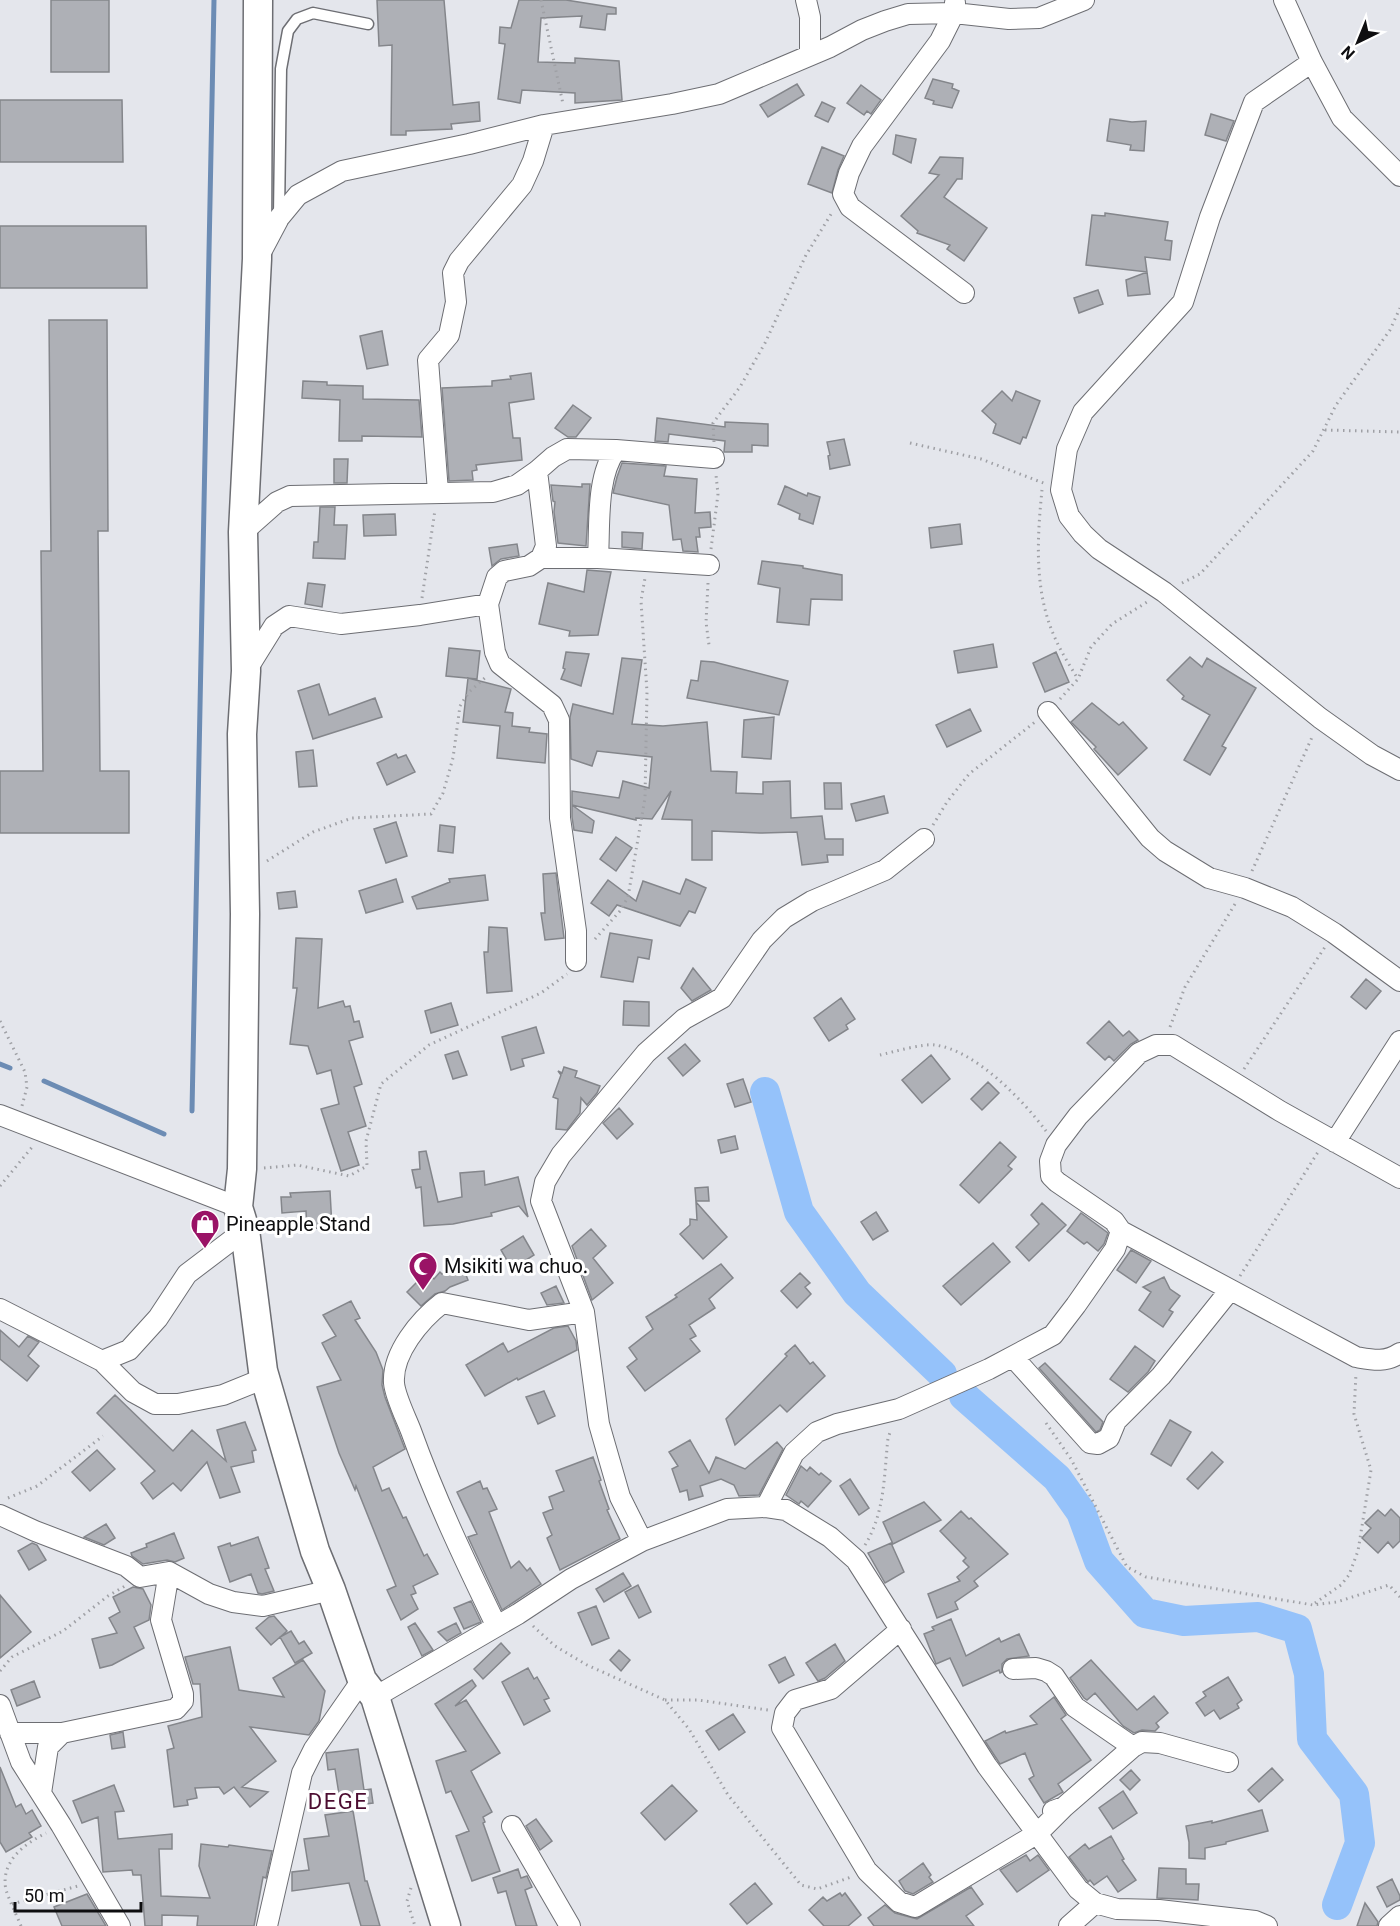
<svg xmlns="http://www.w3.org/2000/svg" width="1400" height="1926" viewBox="0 0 1400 1926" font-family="Roboto,sans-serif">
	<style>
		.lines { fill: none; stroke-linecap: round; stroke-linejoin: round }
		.stream { stroke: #6c8cb4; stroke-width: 5 }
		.river { stroke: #95c2fa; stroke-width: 30 }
		.building { fill: #aeb0b6; stroke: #84868b; stroke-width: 1.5 }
		.lane-casing { stroke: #6d6e73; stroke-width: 13 }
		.street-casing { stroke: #6d6e73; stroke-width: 22 }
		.secondary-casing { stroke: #6d6e73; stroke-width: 31 }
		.path { stroke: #9fa0a5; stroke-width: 3; stroke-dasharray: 1.5 4.5; stroke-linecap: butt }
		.lane { stroke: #fff; stroke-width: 10 }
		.street { stroke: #fff; stroke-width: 20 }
		.secondary { stroke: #fff; stroke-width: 28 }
		.labels { text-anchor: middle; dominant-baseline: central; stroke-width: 6; stroke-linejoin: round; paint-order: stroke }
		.poi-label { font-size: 20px; fill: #0e0e10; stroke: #fff; text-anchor: start }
		.quarter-label { font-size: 22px; letter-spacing: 1.5px; fill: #4c0d31; stroke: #fff }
	</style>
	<rect width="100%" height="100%" fill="#e4e6ec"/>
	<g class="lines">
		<path class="stream" d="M0,1064L10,1068
			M44,1081L164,1134
			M192,1111L214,0"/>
		<path class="river" d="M765,1092L799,1212L857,1293L942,1374
			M964,1396L1057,1478L1081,1512L1099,1561L1145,1613L1184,1621L1258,1617L1297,1629L1309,1674L1312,1739L1354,1794L1360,1843L1337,1905"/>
	</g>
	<path class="building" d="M51,0H109V72H51Z
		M377,0H444L453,105L479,102L480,121L451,124L452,129L406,131V135H391L392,45L379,46Z
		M519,0H566L616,8V14H607L605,30L580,27L582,16L541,18L538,62L575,63V58L619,61L622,100L575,103V93L522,90L520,103L498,99L505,44L499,43L500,27L511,28Z
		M933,79L953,84L952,88L959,91L952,108L933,104L934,101L925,98Z
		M797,84L804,95L768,117L760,105Z
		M861,85L881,100L871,114L867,111L864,115L847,103Z
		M0,100H122L123,162H0Z
		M822,102L835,108L828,122L815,116Z
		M1211,114L1234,121L1226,141L1205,135Z
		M1110,119L1132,122L1146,121L1144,151L1130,150L1131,145L1107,141Z
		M896,135L916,139L911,163L893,154Z
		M822,147L844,156L838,170L832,193L808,184Z
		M940,157L963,158L962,179H957L944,197L987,228L964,261L947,249L950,245L917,233L918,231L901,216L939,175L929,173Z
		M1105,213L1168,222L1165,240L1172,241L1170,260L1145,257L1147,272L1086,265L1092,215L1105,216Z
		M0,226H146L147,288H0Z
		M1147,272L1150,294L1128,296L1126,280Z
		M1098,290L1103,304L1079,313L1074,298Z
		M49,320H107L108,531H98L100,771H129V833H0V771H43L41,551H51Z
		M382,331L388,365L367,369L360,336Z
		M531,373L534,399L509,403L513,438H520L522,460L476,465L477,470L472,471L473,480L449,481L442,388L492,386V381L511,379L510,376Z
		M303,381L327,382V385L363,386V399L419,400L422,437L362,436V441H339L340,400L302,398Z
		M1002,391L1012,401L1016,391L1040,401L1026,438L1023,437L1020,444L993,433L996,424L982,411Z
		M573,405L591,418L576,437H568L555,428Z
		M657,418L725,427V422L768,424V446L752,445V452H724L725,441L669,434L668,442L655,441Z
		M844,439L850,465L830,469L828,456L830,455L827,442Z
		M334,459H348L347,483H334Z
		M622,463L666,466L664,476L697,479L695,513L710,512L711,527L699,528L700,537H696L698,552L683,551L681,539L673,540L669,505L613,493L617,477Z
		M582,484H590L586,546L558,543L554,512L555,502L553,501L551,485L582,487Z
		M785,486L807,496L808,493L820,497L813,524L799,519L800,514L778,504Z
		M320,507H335L334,525H347L345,559L313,558L314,542H318Z
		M395,514L396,535L364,536L363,515Z
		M960,524L962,544L931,548L929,528Z
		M622,532L643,533L642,549L622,547Z
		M517,544L519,556L501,559L492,566L489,548Z
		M762,561L803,566V568L842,575V600L811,599L809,625L777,622L780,588L758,584Z
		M587,570L611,572L598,635L569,636L570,631L539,624L548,583L584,592Z
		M308,583L325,585L322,607L305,604Z
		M993,644L997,667L958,673L954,651Z
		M449,648L480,651L477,679L446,676Z
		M566,652L589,654L581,686L561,679L565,669L563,668Z
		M1056,652L1069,682L1045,692L1033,663Z
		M1190,657L1202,667L1207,658L1256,688L1222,746L1226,748L1210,775L1184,760L1210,715L1182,699L1184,696L1167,680Z
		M622,658L642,660L632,724L663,726L707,722L711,771L737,772L736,793L763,794V782L790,781L791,818L822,816L825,839H843V855H827L828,862L802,865L797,832L760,833L712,831V860H692V820L662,819L671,791L652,819L636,818V820L572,805L594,821L592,833L574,830L572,817V791L619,798L623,781L649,788L652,757L597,751L592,766L571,759L570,717L573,704L613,714Z
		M701,661L714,662L788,681L779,715L687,698L691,680L698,681Z
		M468,678L511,689L505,712L513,713L512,726L530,728L529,732L547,734L545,763L497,758L500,726L463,722Z
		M319,684L329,715L375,698L382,717L313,739L298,691Z
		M1092,703L1119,725L1123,722L1147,748L1118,775L1094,749L1096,747L1071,722Z
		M970,709L981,731L947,747L936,725Z
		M774,717L771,759L742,757L744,720Z
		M313,750L317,786L299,787L296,752Z
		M396,754L398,758L406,755L415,772L387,785L377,763Z
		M824,783H841L842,809H825Z
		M884,796L888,813L856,821L851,804Z
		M396,822L407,856L386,863L374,829Z
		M440,825L455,827L453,853L438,851Z
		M616,837L632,848L616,871L600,859Z
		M556,873L564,938L545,940L541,913H545L543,874Z
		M485,875L488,900L417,909L412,897L450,882L449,879Z
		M396,879L403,902L366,913L359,891Z
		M686,879L706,888L695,913L689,911L680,926L617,905L609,916L591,903L608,880L636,901L643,881L680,894Z
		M295,891L297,907L279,909L277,893Z
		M489,927L507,928L512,991L487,993L484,952H488Z
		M610,933L652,940L649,959L638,957L633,982L601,977Z
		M296,938L322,939L318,1008L343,1001L345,1007L350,1006L354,1022L359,1021L363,1037L349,1041L362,1084L354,1087L366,1126L348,1132L359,1165L341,1171L321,1109L339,1104L331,1070L317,1074L308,1046L290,1044L297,988H293Z
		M693,968L711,990L692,1001L681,988Z
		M1366,979L1381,991L1366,1009L1351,997Z
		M841,998L855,1019L846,1025L848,1029L829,1041L814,1018Z
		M624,1001L649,1002V1026L623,1025Z
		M451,1003L458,1025L431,1033L425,1011Z
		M1109,1021L1123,1036L1129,1031L1138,1040L1131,1044L1114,1061L1109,1056L1105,1060L1087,1043Z
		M536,1027L544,1053L522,1059L524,1066L511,1070L502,1037Z
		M685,1044L700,1061L683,1076L668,1058Z
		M458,1051L467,1075L453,1079L445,1055Z
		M931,1055L950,1079L922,1103L902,1080Z
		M564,1067L577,1071L575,1077L600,1086L597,1093L587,1105L581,1098L580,1113L567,1130L556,1129L558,1099L553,1097L561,1075L558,1071L562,1073Z
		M743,1079L751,1102L735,1107L727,1084Z
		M988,1082L999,1093L982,1110L971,1099Z
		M619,1108L633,1124L617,1139L603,1123Z
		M735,1136L738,1149L721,1153L718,1140Z
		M1000,1142L1016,1157L1008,1166L1012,1169L979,1203L960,1185Z
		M426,1151L438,1202L462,1197L460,1173L484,1171L485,1185L518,1177L528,1217L519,1206L491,1213L492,1216L453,1224L424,1226L421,1187L416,1188L412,1170L420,1169L419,1152Z
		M708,1187L709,1201H696L695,1188Z
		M330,1191L332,1227L307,1229L306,1211L282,1213L281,1197H291L290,1193Z
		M696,1202L727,1237L703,1259L680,1234L690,1225V1219L697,1220Z
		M1042,1203L1066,1225L1029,1261L1016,1247L1039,1224L1031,1215Z
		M876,1212L888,1231L873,1240L861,1222Z
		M1081,1213L1108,1233L1104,1244L1098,1251L1087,1242L1084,1244L1067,1231Z
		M591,1229L606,1246L593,1258L613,1283L592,1300L572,1246Z
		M523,1236L534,1255L512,1269L501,1250Z
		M993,1243L1010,1262L961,1305L943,1286Z
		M1131,1250L1151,1261L1136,1283L1117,1270Z
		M721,1264L733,1278L709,1299L715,1308L689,1325L696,1336L690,1339L700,1351L645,1391L627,1367L637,1359L629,1348L653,1329L646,1317L677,1297L675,1295Z
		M462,1265L468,1280L450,1287L445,1291L435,1294L421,1306L407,1292L427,1272L434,1279L440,1272L442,1274Z
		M800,1273L810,1283L805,1287L811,1294L797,1308L781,1291Z
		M1164,1277L1170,1289L1180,1296L1169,1310L1173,1312L1163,1327L1139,1310L1151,1292L1143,1287Z
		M556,1286L564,1303L547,1305L541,1293Z
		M351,1301L360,1318L355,1320L376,1352L383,1370L382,1385L385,1397L405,1449L373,1467L382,1491L389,1488L403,1518L406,1517L424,1556L427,1554L438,1574L413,1586L416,1593L411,1595L418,1609L401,1620L387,1590L396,1586L356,1486L355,1490L339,1453L317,1387L341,1380L322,1343L336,1336L323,1315Z
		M568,1326L576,1341L577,1350L518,1380L517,1378L485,1396L466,1365L503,1343L508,1352L554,1328Z
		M0,1330L19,1347L28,1336L39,1342L28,1356L39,1366L27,1381L0,1359Z
		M795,1345L810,1364L813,1362L825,1376L787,1412L780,1405L735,1445L726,1419L787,1356L785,1354Z
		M1135,1346L1155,1361L1148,1372L1128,1392L1110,1379Z
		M1045,1363L1103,1422L1100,1430L1096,1432L1039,1368Z
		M544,1391L555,1416L538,1424L526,1397Z
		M115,1395L173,1451L192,1430L226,1461L217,1430L245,1422L256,1450L252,1451L254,1462L231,1467L240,1492L220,1498L207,1462L181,1491L173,1483L153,1499L141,1483L155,1471L97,1413Z
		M1170,1420L1191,1432L1171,1466L1151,1454Z
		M690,1440L709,1473L716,1457L745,1469L777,1442L783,1449L759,1495L739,1496L734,1485L721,1479L700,1486L703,1496L689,1500L687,1490L680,1492L672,1469L678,1466L669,1452Z
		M97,1450L115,1469L90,1491L72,1472Z
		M1212,1452L1223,1462L1198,1489L1187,1479Z
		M593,1457L601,1480L599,1481L609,1509L607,1510L620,1539L560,1570L547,1538L552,1535L543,1513L553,1509L549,1497L564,1491L556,1471Z
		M801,1466L807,1471L810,1467L819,1475L821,1473L831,1481L808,1507L801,1501L799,1504L786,1495Z
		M850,1479L869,1508L859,1515L840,1486Z
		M480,1481L483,1489L487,1488L497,1509L489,1512L511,1568L519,1561L527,1571L530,1568L541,1584L502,1610L468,1537L477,1534L457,1492Z
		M924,1502L941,1520L893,1544L883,1522Z
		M1391,1509L1400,1518V1541L1393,1548L1388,1542L1378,1553L1362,1538L1371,1528L1365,1523L1378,1510L1385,1516Z
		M961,1511L969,1519L971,1518L1008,1554L974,1581L978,1586L955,1602L958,1609L937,1618L928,1594L960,1581L957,1577L969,1567L963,1561L966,1558L940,1531Z
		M106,1524L115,1538L104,1545L84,1537Z
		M174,1533L184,1558L175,1562L167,1560L143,1564L132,1556L131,1553L147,1547L146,1544Z
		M258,1537L269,1568L265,1569L274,1591L262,1594L258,1593L251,1574L230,1582L218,1547L230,1543L231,1546Z
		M32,1543L37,1545L46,1560L29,1570L18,1551Z
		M891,1543L904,1572L885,1583L868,1553Z
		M623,1573L631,1586L604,1602L596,1589Z
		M638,1585L651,1612L639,1618L625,1592Z
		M133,1587L143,1589L151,1605L149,1620L134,1627L144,1648L112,1665L100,1668L92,1639L117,1633L109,1618L120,1612L113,1597Z
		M0,1595L31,1632L0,1658Z
		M471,1601L481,1622L464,1629L454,1608Z
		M596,1606L609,1638L592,1645L578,1613Z
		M274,1616L287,1631L271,1645L256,1628L269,1617Z
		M951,1619L966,1656L999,1638L1001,1642L1019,1634L1029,1656L1007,1659L1002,1664V1672L1000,1673L999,1670L963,1686L950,1658L936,1664L924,1634L934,1630L932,1627Z
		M415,1623L433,1650L422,1656L408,1627Z
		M456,1623L461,1633L447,1641L438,1632Z
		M291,1631L299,1644L304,1641L312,1653L295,1663L280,1637Z
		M501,1643L510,1653L483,1679L474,1669Z
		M835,1644L845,1661L825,1678L818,1681L806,1663Z
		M230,1647L239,1690L284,1697L273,1678L303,1660L325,1691L319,1721L309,1735L250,1727L276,1761L242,1787L268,1792L250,1807L234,1787L224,1794L219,1787L195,1788L197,1798L187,1800L188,1805L174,1807L167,1750L174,1748L168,1726L202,1717L200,1684H193L185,1657Z
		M619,1650L630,1660L621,1671L610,1660Z
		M785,1657L794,1675L779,1683L769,1665Z
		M1091,1660L1137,1710L1154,1696L1168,1713L1156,1723L1159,1727L1155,1731L1142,1730L1134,1733L1123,1726L1095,1693L1087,1700L1084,1698L1070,1678Z
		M528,1668L534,1679L537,1677L549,1698L544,1700L550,1711L524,1725L502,1682Z
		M1228,1677L1242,1700L1237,1704L1239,1708L1220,1719L1214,1710L1205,1716L1196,1703L1206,1696L1203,1692Z
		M472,1680L476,1686L455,1706L466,1700L500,1753L471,1771L492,1812L483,1817L485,1822L483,1823L500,1871L472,1881L456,1836L469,1831L451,1791L446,1793L436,1761L466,1751L435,1704Z
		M34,1681L40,1697L17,1706L11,1690Z
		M1054,1697L1066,1715L1061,1719L1091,1760L1058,1784L1063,1792L1044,1803L1029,1779L1034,1776L1025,1753L1000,1764L985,1741L1005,1731L1006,1733L1037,1724L1030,1716Z
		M733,1714L745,1732L719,1750L706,1731Z
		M123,1732L125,1747L112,1749L110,1735Z
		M358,1749L364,1790L371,1789L373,1803L341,1807L335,1769L328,1770L326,1753Z
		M0,1767L16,1807L21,1804L26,1814L32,1810L41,1826L29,1833L32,1837L6,1852L0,1842Z
		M1272,1768L1283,1780L1259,1802L1248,1790Z
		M1131,1770L1140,1780L1130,1790L1120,1780Z
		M114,1785L124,1811L115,1812L118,1839L172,1834V1849H159L161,1896L210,1898L199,1866L201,1844L228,1847L229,1845L272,1851L266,1878L263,1877L254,1926H197L198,1916L162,1915V1926H145L141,1875H133L132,1870L103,1872L98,1817L82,1823L73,1801Z
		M672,1785L697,1811L665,1840L641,1813Z
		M1123,1791L1137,1813L1113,1829L1099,1808Z
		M1262,1810L1268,1831L1226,1842V1844L1205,1848V1859L1189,1858V1842L1186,1826L1212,1821V1823Z
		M353,1811L365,1881H367L380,1926H361L349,1883L292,1891V1872L309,1870L304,1839L329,1836L325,1815Z
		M536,1819L552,1841L540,1850L526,1826Z
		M1111,1836L1124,1859L1122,1860L1136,1880L1118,1892L1107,1876L1094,1885L1090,1880L1088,1882L1069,1857L1085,1844L1089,1849Z
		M1026,1855L1030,1861L1038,1855L1049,1870L1017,1892L1000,1870Z
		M923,1863L931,1875L929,1877L933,1882L913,1894L905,1891L899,1881Z
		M1159,1868L1186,1869V1884H1199L1198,1900L1157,1898Z
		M518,1869L521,1878L527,1876L532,1887L525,1890L537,1926H516L506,1891L498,1893L493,1878Z
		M1392,1879L1400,1896V1900L1387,1907L1377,1887Z
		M755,1883L772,1904L747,1924L730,1904Z
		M971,1887L983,1904L966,1916L974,1926H874L868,1918L885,1905L895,1913L917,1919Z
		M840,1893L842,1896L845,1893L861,1915L848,1926H824L809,1910L823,1897L827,1901Z
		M87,1894L106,1926H62L54,1907Z
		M1365,1903L1378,1922L1377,1926H1357Z"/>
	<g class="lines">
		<g class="lane-casing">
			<path id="lane" d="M279,215L281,69L288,31L297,19L313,13L368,24"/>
		</g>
		<g class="street-casing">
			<path id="street" d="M806,0L810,17V55
				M1284,0L1312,62L1342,118L1400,176
				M955,3L954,13L940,41L862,146L849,173L843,194L850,207L964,293
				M1312,62L1254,102L1210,217L1183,302L1083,412L1067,449L1061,490L1069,516L1083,534L1099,549L1164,592L1320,718L1372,755L1400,770
				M260,254L279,218L298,195L342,171L469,144L544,125L672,104L719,94L830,47L862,30L885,21L908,14L954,13L1009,19L1039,18L1084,0
				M537,471L546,546L541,558L529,566L504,571L497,577L488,604L495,652L500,664L552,705L559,720L560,818L576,931V961
				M438,492L428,360L449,335L456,302L453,273L459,261L522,185L533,161L544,125
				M243,532L277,502L290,496L493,492L517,485L537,471L553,457L567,449L616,450L714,458
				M541,558H598L709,565
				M598,558C600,525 596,476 616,450
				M246,671L274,626L289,616L341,624L420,615L488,604
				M1048,712L1150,838L1165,851L1209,878L1245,888L1292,907L1334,933L1400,981
				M0,1115L238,1207
				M1335,1142L1400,1041
				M1121,1231L1356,1357C1373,1360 1385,1363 1400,1353
				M0,1309L102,1361L133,1392L155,1404H178L223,1395L265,1378
				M1013,1357L1090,1443L1098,1444L1109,1438L1116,1421L1161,1376L1230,1290
				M102,1361L129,1350L158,1318L187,1274L245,1230
				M766,1507L786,1510L830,1537L856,1560L987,1766L1078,1889L1095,1903L1117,1909L1159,1910L1255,1921L1267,1926
				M0,1515L35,1531L126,1566L140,1577L169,1572L209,1594L233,1602L263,1606L331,1590
				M642,1541L620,1497L599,1424L584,1312L541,1201L545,1182L561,1155L646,1053L684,1019L722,998L762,940L784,918L812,901L885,870L924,839
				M496,1625C465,1561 435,1498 411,1431C406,1418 395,1396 394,1383C392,1353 420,1320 442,1303L529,1320L584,1312
				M901,1629L831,1689L795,1700L785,1713L782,1728L867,1871L899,1902L915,1907L1038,1833L1064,1807
				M1013,1669L1036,1668L1046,1671L1054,1676L1075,1707L1133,1747
				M375,1697L518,1614L571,1579L642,1541L727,1509L766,1507L794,1453L817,1432L837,1424L899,1409L989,1369L1053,1335L1076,1305L1115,1249L1121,1231L1114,1221L1057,1182L1051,1176L1050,1161L1056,1145L1078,1116L1139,1053L1156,1045H1173L1280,1111L1400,1178
				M0,1705L21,1762L61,1825L120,1926
				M10,1733H62L176,1709L183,1701V1694L161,1620L169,1572
				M41,1793L48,1747L62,1733
				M1053,1811L1064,1807L1133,1747L1142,1742L1160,1743L1228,1762
				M512,1826L570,1926
				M267,1926L302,1773L314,1749L362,1680
				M1069,1926L1095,1903
				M1389,1926L1400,1916"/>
		</g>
		<g class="secondary-casing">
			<path id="secondary" d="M258,0L257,259L243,532L246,671L242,734L245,914L242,1169L238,1207L245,1230L263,1371L315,1551L331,1590L362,1680L375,1697L446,1926"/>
		</g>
		<path class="path" d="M541,0L563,104
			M1325,430L1400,432
			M714,442L713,423L740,387L765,343L806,255L833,211
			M910,443L981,459L1046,484
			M1042,490C1037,539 1034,592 1055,638C1061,652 1070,666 1078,679
			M711,549L718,494L716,475
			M708,583L706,622L709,645
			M1182,583L1200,574L1313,451L1336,405L1390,330L1400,308
			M422,598L435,510
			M1060,699L1078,679L1091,647L1112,624L1147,602
			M933,825L947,802L969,774L1035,722
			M267,861L313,832L352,818L431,814L443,793L453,758L460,706L469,692L487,676
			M1252,871L1313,735
			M595,939L620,911L628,897L645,798L647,692L641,601L645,578
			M0,1021L25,1072L27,1087L22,1106
			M1170,1027L1185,987L1235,904
			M880,1055C893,1052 924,1043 935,1045C975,1050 1023,1100 1046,1131
			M1244,1069L1325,947
			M264,1168L297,1165L349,1176L367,1166L366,1141L381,1084L429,1045L541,993L567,974
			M0,1186L33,1146
			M1240,1276L1318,1152
			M1046,1423L1071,1459L1127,1567L1146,1577L1313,1605L1337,1602L1389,1585L1400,1597
			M8,1498L37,1486L103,1436
			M865,1545C885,1513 884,1475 888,1438L891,1430
			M1315,1603L1341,1585L1349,1575L1358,1551L1371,1470L1354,1414L1356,1373
			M533,1626L555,1646L587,1665L665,1700L689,1729L728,1795L801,1885L817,1889L851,1877
			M0,1671L12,1657L63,1631L108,1596L125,1586
			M665,1700H698L768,1710
			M411,1888L407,1901L415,1926
			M12,1904L78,1886
			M21,1926C16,1914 10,1902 6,1890C0,1862 24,1844 46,1833"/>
		<use href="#lane" class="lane"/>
		<use href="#street" class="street"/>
		<use href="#secondary" class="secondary"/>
	</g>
	<defs>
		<g id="shop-pin" transform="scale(1.5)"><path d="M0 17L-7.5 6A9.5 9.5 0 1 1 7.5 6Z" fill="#9a1366" stroke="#fff"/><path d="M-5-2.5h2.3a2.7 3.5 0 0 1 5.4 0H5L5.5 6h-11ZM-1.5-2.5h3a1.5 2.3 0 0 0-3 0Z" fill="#fff"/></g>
		<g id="mosque-pin" transform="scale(1.5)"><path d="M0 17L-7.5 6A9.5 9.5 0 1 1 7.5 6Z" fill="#9a1366" stroke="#fff"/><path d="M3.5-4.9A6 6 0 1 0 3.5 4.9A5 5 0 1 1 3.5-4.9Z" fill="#fff"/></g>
	</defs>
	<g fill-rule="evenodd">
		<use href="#shop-pin" x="205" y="1224"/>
		<use href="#mosque-pin" x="423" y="1266"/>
	</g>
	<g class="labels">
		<g class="poi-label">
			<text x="226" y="1224">Pineapple Stand</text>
			<text x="444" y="1266">Msikiti wa chuo.</text>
		</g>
		<g class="quarter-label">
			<text x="338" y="1801">DEGE</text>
		</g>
	</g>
	<g transform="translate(1358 42) rotate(223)" stroke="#ffffff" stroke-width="4.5" paint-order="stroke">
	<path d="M0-4.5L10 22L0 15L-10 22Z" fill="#0e0e10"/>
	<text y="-9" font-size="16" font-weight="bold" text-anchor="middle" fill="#0e0e10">N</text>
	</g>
	<path d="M15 1902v9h126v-9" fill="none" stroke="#0e0e10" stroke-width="3"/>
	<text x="24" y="1902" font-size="18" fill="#0e0e10" stroke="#ffffff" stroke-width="4.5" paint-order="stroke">50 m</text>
</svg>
